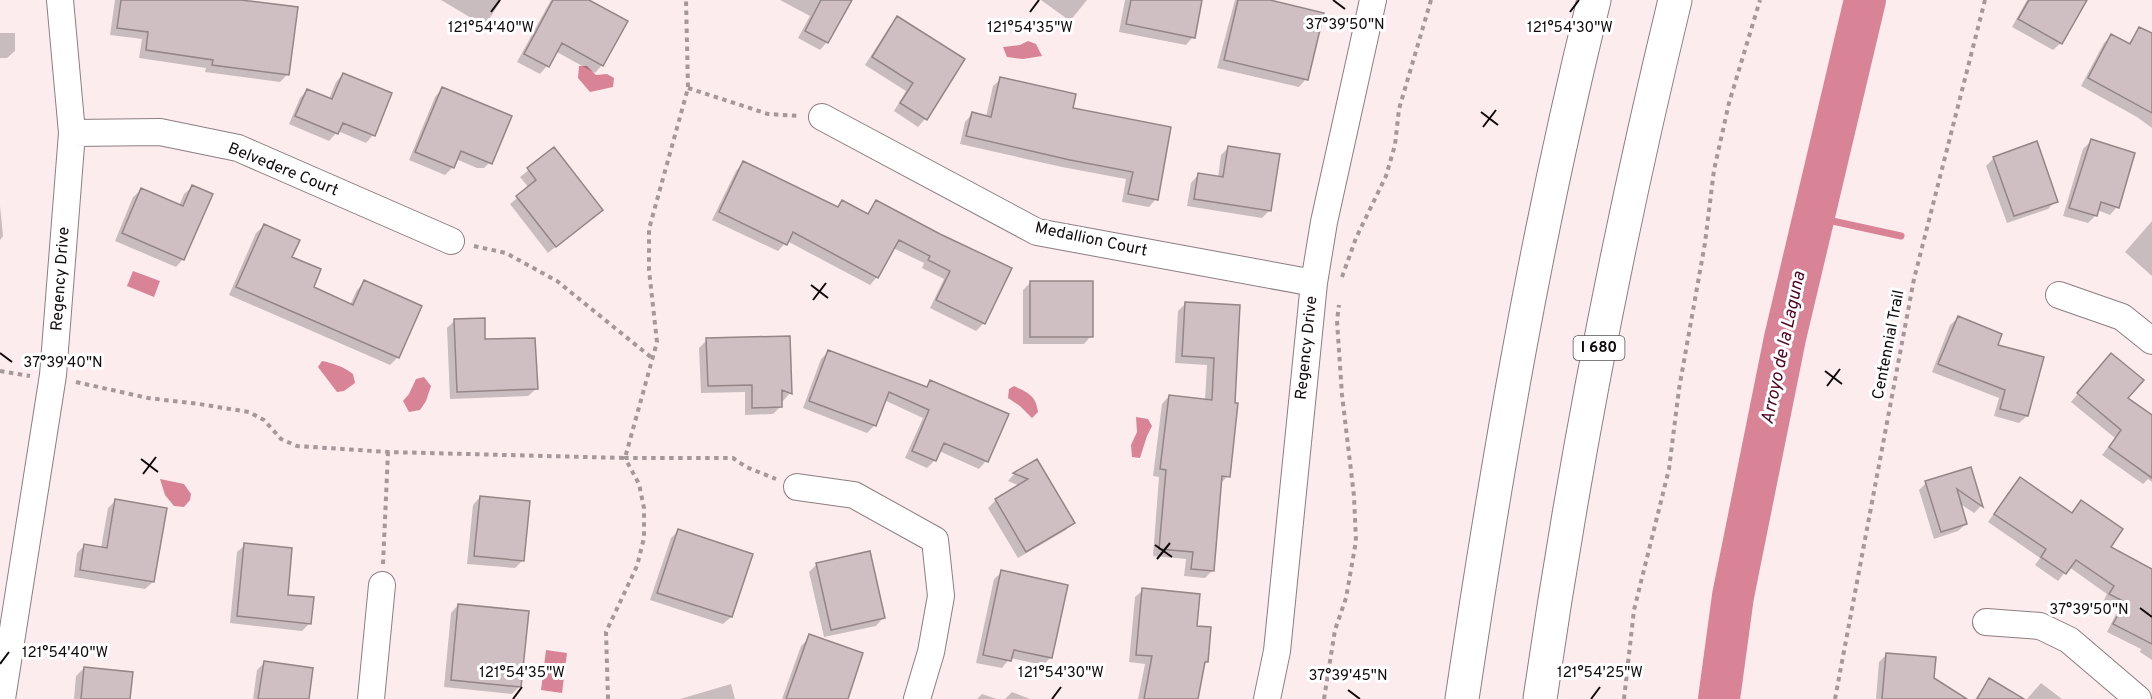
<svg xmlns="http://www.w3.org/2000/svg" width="2152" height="699" viewBox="0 0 2152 699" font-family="Overpass,sans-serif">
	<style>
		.water { fill: #d98496 }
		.shadow { fill: #0003 }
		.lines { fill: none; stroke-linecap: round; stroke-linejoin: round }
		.stream { stroke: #d98496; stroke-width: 7 }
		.river { stroke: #d98496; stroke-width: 42 }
		.building { fill: #cfbfc2; stroke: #948587; stroke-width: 1.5 }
		.street-casing { stroke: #8c7e80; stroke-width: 28 }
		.highway-casing { stroke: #8c7e80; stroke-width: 35 }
		.path { stroke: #a4989a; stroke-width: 4; stroke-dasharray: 4.5 4.5; stroke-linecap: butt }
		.street { stroke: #fff; stroke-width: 26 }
		.highway { stroke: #fff; stroke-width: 33 }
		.ticks { fill: none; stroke: #0f0a0b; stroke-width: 2 }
		.labels { text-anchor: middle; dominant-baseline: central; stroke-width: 6; stroke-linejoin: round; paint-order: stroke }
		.shield { fill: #fff; stroke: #575454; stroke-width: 1.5 }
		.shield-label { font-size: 15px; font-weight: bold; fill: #0f0a0b }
		.street-label { font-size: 16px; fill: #0f0a0b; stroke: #fff }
		.water-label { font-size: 18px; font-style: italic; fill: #510321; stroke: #fff }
		.ticks-label { font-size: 15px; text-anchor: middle; fill: #0f0a0b; stroke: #fff; stroke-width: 6; stroke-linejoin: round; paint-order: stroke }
	</style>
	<rect width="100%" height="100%" fill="#fcecee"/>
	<path class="water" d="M1028,41L1036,44L1042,56L1023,59L1007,57L1003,47L1020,45Z
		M579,66H587L596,75L607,74L614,78L613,87L590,92L578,78Z
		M133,271L160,281L154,297L127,286Z
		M322,361C333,363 344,367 353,374L355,383L344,391L337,392L318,367Z
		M424,377L431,386L426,401L420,410L409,412L403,401L409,394L416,379Z
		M1014,386C1029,393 1036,396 1038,412L1032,418L1020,406L1008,398L1009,389Z
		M1136,417L1148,419L1152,426L1147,436L1140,458L1132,457L1131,445L1137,432Z
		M160,479L184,484L191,494L190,500L184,507L174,506L165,495Z
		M546,650L567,653L562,693L541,690Z"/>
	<path class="shadow" d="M115,0H229L288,74L280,82L205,72L206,68L139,58L142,39L110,35Z
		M441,0H501L490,18L483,25Z
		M551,0H586L602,65L595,73L555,51L547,66L540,74L517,62Z
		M780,0H850L827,42L820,50L798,38L810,16Z
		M1041,0H1087L1070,21Z
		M1125,0H1200L1193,37L1186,45L1119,32Z
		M1235,0H1264L1306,79L1299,87L1217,68Z
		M2027,0H2074L2061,43L2053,50L2012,27Z
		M898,18L925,119L918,127L894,111L906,91L865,65L890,26Z
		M2140,28L2152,35V128L2137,117L2081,86L2104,43L2112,36L2128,44Z
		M0,33H15V51L7,58H0Z
		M343,74L390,94L373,135L366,143L338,131L329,141L289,124L300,98L307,90L329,99L336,82Z
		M1001,79L1071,109L1169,128L1156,199L1149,207L1122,202L1126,179L1062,167L960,144L965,122L972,114L986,117L993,86Z
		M442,89L492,160L484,168H477L456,159L452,168L445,175L409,160L435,97Z
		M2091,141L2117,207L2110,215L2097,210L2095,216L2088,223L2063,216L2083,149Z
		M1228,148L1270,210L1262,218L1187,206L1191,183L1198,175L1218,178L1221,155Z
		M554,150L601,210L548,253L510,204L529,188L520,177Z
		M1994,158L2056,201L2048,209L2007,223L1986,166Z
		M743,163L836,208L842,202L866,215L877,202L940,236L984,323L976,331L930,308L944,279L922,268L924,263L893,248L877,277L870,285L787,241L778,251L712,220L736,171Z
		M192,187L183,259L176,267L115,241L133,197L141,190L179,206L184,194Z
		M0,206L3,236L0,240Z
		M2152,221V276L2125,252Z
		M264,226L290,257L312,288L350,305L357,290L365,282L398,357L390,365L229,295L256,233Z
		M1030,283L1091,336L1084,344H1023V290Z
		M1185,304L1239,307L1228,476L1220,484L1213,570L1205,578L1184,576L1186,559L1153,556L1159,477L1153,476L1162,404L1169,396L1205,400L1207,365L1175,363L1178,311Z
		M1958,318L1996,346L2042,358L2027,416L2019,423L1994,416L1999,398L1932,372L1950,325Z
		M455,320L484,341L536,389L528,396L450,399L447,328Z
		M788,337L790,393L783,401L781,400V406L773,414L745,415V392L701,393L699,348L707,340Z
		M829,351L925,388L931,382L986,461L979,469L939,451L935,460L927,468L905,458L923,418L884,400L875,425L867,433L803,408L821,359Z
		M2104,362L2126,398L2152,417V482L2148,479L2143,484L2102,455L2115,438L2071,402Z
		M1037,461L1073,522L1066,530L1018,558L988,508L995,501L1020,486L1008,481L1014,474Z
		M1970,469L1981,506L1974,513L1959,503L1966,524L1958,531L1934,539L1919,490L1926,483Z
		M2020,479L2071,513L2081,502L2108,547L2152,570V660L2140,652L2141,649L2107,632L2118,610L2103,602L2107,594L2069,567L2058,581L2035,565L2040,558L1988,522L2012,487Z
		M480,497L522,561L515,568L467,564L473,505Z
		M115,501L153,582L145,589L74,577L77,553L85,545L101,548L108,508Z
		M678,531L751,555L731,617L723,624L650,600L671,538Z
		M245,545L310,623L302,631L230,623L237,552Z
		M817,564L883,618L876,626L824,637L809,572Z
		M1002,572L1050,658L1043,665L1010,658L1002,668L976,663L994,579Z
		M1143,590L1195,627L1206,661L1203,665L1196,699H1138L1145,664L1129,662L1135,597Z
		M458,605L520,686L512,694L444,687L451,613Z
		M809,638L846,699H782L801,646Z
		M1887,654L1932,679L1964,699H1876L1879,662Z
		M264,663L307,699H253L257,670Z
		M84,668L129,699H74L76,676Z
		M1989,680L2021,699H1975Z
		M2041,683L2062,699H2027Z
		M731,684L735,699H680Z
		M1012,692L1030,699H1005Z
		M982,694L997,699H977Z"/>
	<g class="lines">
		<path class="stream" d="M1814,217L1901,236"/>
		<path class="river" d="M1719,699L1733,596L1785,338L1865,0"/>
	</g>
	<path class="building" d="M121,0H241L298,7L289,75L212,65L213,60L146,50L148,32L117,28Z
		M553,0H589L628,21L603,66L562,43L549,67L524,54Z
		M821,0H852L828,43L805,31Z
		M1131,0H1202L1195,38L1126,24Z
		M1238,0H1270L1324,13L1308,80L1224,60Z
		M2029,0H2087L2062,44L2018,19Z
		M897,16L965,59L927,120L900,103L913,83L872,57Z
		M2139,27L2152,33V113L2088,78L2111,34L2130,44Z
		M343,73L392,93L375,136L343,123L338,134L295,116L307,89L332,99Z
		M1000,77L1076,94L1073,108L1171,127L1158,200L1128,194L1133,172L1070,160L966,136L972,112L991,117Z
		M442,87L512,116L492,164L461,151L454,168L415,152Z
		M2091,139L2135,153L2119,208L2101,202L2097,216L2069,208Z
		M2037,141L2058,202L2014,216L1993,157Z
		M1228,146L1280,154L1271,211L1194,199L1198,173L1223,177Z
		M554,147L603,210L556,247L516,196L536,180L527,168Z
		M743,161L838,207L842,200L868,214L876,200L940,234L1012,268L985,324L936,300L950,271L928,260L930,256L899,240L878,278L793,232L787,245L719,212Z
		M192,185L213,194L184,260L122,233L141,188L183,206Z
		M264,224L300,240L292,257L321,269L314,287L353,305L364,280L422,306L399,358L236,287Z
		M1030,281H1093V337H1030Z
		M1185,302L1240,305L1235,403H1238L1230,477L1222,476L1214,571L1191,569L1193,552L1159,549L1166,470L1160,469L1169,395L1212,400L1214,358L1182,356Z
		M1958,316L2002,334L1998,345L2044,357L2028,416L2000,409L2005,390L1938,364Z
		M485,318V339L535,338L538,389L457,392L454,319Z
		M790,336L792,394L782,390V407L752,408V385L708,386L706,338Z
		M828,350L927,387L930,380L1009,414L988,462L944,443L936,461L912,451L929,410L889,392L876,426L809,401Z
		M2111,353L2144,380L2128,398L2152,415V478L2109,447L2121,430L2077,393Z
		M1037,459L1075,523L1026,552L995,499L1028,479L1013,473Z
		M1971,467L1983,507L1957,489L1967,524L1941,532L1925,481Z
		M2020,477L2072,513L2081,500L2123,529L2111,547L2152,569V644L2113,624L2125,602L2109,594L2114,586L2076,560L2066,574L2041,557L2046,549L1994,514Z
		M480,496L530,501L524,561L474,556Z
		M115,499L167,508L154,582L80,570L84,544L107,548Z
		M678,529L753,554L732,617L657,593Z
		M244,543L292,548L288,595L314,597L311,624L237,616Z
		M870,551L885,618L831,630L816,563Z
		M1001,570L1068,585L1052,658L1014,650L1011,661L983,655Z
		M1142,588L1200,594L1197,626L1211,627L1208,662H1205L1198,699H1144L1152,656L1136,655Z
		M458,604L529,611L521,687L451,680Z
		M809,634L863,653L848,699H786Z
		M1886,653L1936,657L1934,678L1967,699H1882Z
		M264,661L313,668L309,699H258Z
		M84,667L133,672L130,699H81Z
		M1989,678L2024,699H1977Z"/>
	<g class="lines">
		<g class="street-casing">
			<path id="street" d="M822,117L1037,232L1314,283
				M72,133L160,132L238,148L451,241
				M2059,295L2122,317L2152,341
				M797,487L854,495L935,540L941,596L931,652L917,699
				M1986,622L2040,626L2069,640L2138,699
				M2,699L53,375L72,133L60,0
				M371,699L382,585
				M1267,699L1277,651L1314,283L1324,222L1373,0"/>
		</g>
		<g class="highway-casing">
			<path id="highway" d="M1462,699C1497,464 1537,230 1594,0
				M1540,699C1574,464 1619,231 1675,0"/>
		</g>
		<path class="path" d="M688,88L768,114L800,116
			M474,246L506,253L557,281L652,358
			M1342,277L1356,238L1386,176L1395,145L1399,109L1431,0
			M0,371L30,376
			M76,382L148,398L199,404L249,412L264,420L281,439L297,446L388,452L625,458L657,342L649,270V229L688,88L686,0
			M383,564L388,452
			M608,699L606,632L637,566L644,538V508L639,484L625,458H733L746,467L776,479
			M1324,699L1335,630L1346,598L1356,541L1354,496L1342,395L1337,321L1339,305
			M1624,699L1634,610L1669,469L1679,389L1705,243L1714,170L1729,103L1760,0
			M1835,699L1914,279L1985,0"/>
		<use href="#street" class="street"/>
		<use href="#highway" class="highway"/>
	</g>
	<path class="ticks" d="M1333,0L1345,9M491,12L500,0M1030,12L1039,0M1570,12L1579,0M1481,112L1498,125M1483,127L1496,110M811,285L828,298M813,300L826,283M0,353L12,362M1825,371L1842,384M1827,386L1840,369M141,459L158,472M143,474L156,457M1155,545L1172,557M1157,559L1170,543M2140,608L2152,617M0,664L9,652M1348,690L1360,699M513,699L522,687M1052,699L1061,687M1591,699L1600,687"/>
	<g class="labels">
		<rect class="shield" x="1573.5" y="336" width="51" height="24" rx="4.5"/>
		<g class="shield-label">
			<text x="1599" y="348">I 680</text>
		</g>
		<g class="street-label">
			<text transform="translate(283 170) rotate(22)">Belvedere Court</text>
			<text transform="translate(1091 240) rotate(12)">Medallion Court</text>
			<text transform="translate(61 279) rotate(-86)">Regency Drive</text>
			<text transform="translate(1889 345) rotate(-79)">Centennial Trail</text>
			<text transform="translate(1307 348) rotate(-84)">Regency Drive</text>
		</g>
		<g class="water-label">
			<text transform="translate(1784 348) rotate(-78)">Arroyo de la Laguna</text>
		</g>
	</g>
	<g class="ticks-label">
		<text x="1345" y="29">37°39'50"N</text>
		<text x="491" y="32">121°54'40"W</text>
		<text x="1030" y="32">121°54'35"W</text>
		<text x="1570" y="32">121°54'30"W</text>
		<text x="63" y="367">37°39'40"N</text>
		<text x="2089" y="614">37°39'50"N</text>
		<text x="65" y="657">121°54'40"W</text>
		<text x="522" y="677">121°54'35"W</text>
		<text x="1061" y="677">121°54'30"W</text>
		<text x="1600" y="677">121°54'25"W</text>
		<text x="1348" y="680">37°39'45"N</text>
	</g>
</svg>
